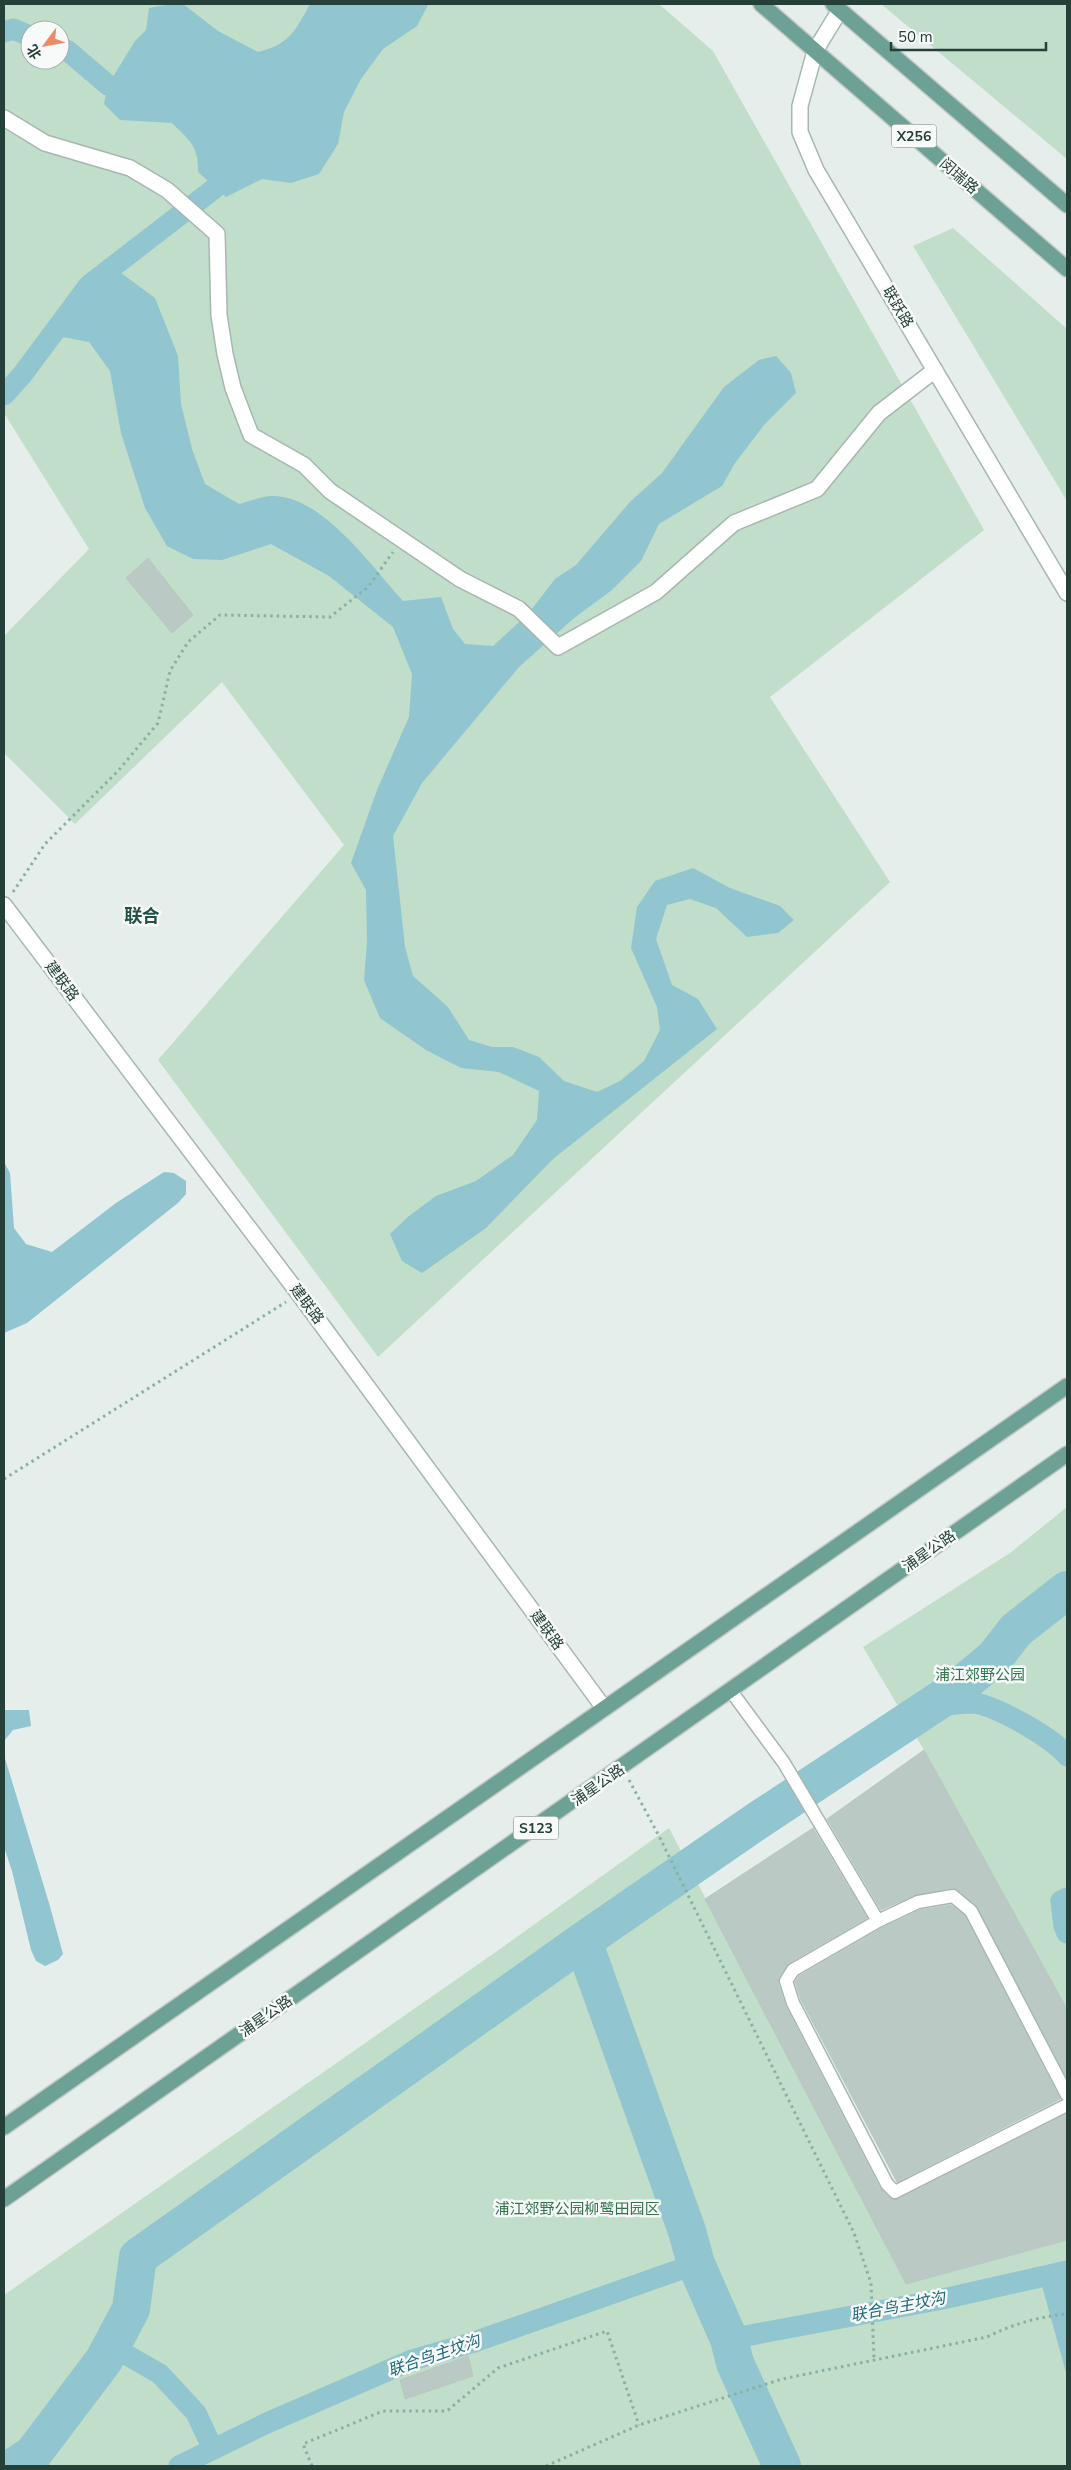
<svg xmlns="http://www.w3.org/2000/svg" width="1071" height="2470" viewBox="0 0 1071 2470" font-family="'Nunito Sans','Noto Sans SC',sans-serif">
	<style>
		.green { fill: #c0dec9; fill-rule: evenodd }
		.water { fill: #91c5d0 }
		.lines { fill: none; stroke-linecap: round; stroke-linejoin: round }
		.canal { stroke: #91c5d0; stroke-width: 21 }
		.river { stroke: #91c5d0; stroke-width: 38 }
		.building { fill: #bbc9c4; stroke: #b8c8c2 }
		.lane-casing { stroke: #a8b6b2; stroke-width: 15 }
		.street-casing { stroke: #a8b6b2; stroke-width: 18 }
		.primary-casing { stroke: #c2cac8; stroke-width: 18 }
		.path { stroke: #88b0a4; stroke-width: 3; stroke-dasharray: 2.5 4; stroke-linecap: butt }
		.lane { stroke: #fff; stroke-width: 12 }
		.street { stroke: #fff; stroke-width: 15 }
		.primary { stroke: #6da195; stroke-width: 15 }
		.labels { text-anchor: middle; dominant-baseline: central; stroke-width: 5; stroke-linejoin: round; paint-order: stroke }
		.shield { fill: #f7faf9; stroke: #647873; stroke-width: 1 }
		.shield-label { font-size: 14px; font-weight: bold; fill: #254039 }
		.street-label { font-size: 15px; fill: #254039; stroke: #f7faf9 }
		.park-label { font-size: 15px; fill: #31754d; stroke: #f7faf9 }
		.water-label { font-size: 16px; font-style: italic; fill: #21697a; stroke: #f7faf9 }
		.quarter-label { font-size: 18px; font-weight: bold; fill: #225147; stroke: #f7faf9 }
	</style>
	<rect width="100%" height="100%" fill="#e6eeeb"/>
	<path class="green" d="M4,4H659L713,51L984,530L770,697L890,882L378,1357L158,1060L344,845L222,682L75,824L4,753V636L89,549L4,413ZM30,30H60V60H30Z
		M881,4H1067V160V159Z
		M953,228L1067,329V501L913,246Z
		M1067,1507V2009L924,1750L863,1647L1010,1553Z
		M669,1828L906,2284L1067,2240V2466H4V2295L500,1949Z"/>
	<path class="water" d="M171,4H183L218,31L258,52C290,44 295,31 310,4L428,5L417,26L383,49L361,79L344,112L338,144L319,174L291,183L262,179L226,197L198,172C199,146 189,140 172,123L120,120L104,104L108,85L135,41L146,30L149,8Z
		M113,267L155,298L178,356L181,404L192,449L205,484L239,504C249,502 262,496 272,496C322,495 372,567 403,601L441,597L453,629L465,644L493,646L528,614L555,579L576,565L630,502L662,473L724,387L759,360L776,356L791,373L796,393L764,425L735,463L722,486L659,524L641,561L612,590L574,618L519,667L422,783L393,836L405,947L413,976L448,1007L469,1040L492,1047H513L539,1057L564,1081L597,1092L620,1081L644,1061L660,1030L657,1007L631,948L637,907L655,881L693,868L730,888L780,906L794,920L778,933L747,937L716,908L690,899L667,905L656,939L672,985L698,999L717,1029L553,1159L486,1228L422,1273L402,1261L390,1234L409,1216L436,1196L476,1181L513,1155L537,1120L539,1091L499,1072L461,1068L426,1050L380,1018L364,980L367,942L366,890L351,863L377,790L409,717L412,674L393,627L329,576L271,544L222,560L193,559L167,546L145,508L121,433L110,371L89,342L52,335Z
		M4,1162L10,1173L14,1228L26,1244L52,1252L116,1203L164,1172L174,1173L186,1181V1194L178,1203L27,1323L4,1333Z
		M4,1710H29L31,1726L13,1730L4,1741Z
		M4,1755L49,1903L63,1954L58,1960L45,1966L36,1961L31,1950L12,1871L4,1847Z
		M1067,2271V2376L1039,2275Z"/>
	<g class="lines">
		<path class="canal" d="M4,32L13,29L30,36
			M60,47L68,51L108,85
			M4,395L22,375L89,285L215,188
			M929,1707C943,1706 958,1703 972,1703C994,1704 1055,1739 1067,1756
			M1067,1898L1061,1901L1064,1926L1067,1933
			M729,2339L943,2299L1067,2271
			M111,2346L160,2374L196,2413L213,2449
			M179,2466L267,2423L412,2360L471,2343L696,2264"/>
		<path class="river" d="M583,1941L687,2231L696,2264L729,2339L735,2363L782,2466
			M15,2466L33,2454L104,2360L131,2309L138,2257L583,1941L757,1821L958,1688L995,1657L1016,1630L1067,1590"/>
	</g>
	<path class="building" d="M148,558L193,615L172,633L126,578Z
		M924,1750L1067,2009V2078L976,1905L958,1890L952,1888L915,1895L881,1910L827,1819Z
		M813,1828L867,1918L789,1963L779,1977L778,1983L786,2007L880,2188L890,2198L899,2199L1067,2114V2240L906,2284L705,1899Z
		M951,1905L965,1916L1060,2099L897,2182L801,2000L795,1982L799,1976L882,1928L920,1910Z
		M468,2356L473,2376L405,2399L400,2380Z"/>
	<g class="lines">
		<g class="lane-casing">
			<path id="lane" d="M731,1691L784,1763L878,1921
				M1067,2095L971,1911L953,1896L918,1902L878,1921L793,1970L786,1981L793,2003L887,2184L895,2192L1067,2105"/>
		</g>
		<g class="street-casing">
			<path id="street" d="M840,10L815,51L800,106V132L816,170L1067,593
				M4,118L45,143L130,168L167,190L217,234L219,315L225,354L233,388L251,435L304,465L330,491L460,579L519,609L558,647L656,592L734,523L817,489L879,413L935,370
				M4,905L299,1294L604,1708"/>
		</g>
		<g class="primary-casing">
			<path id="primary" d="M761,4L1067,269
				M833,4L1067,205
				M4,2127L1067,1386
				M4,2199L1067,1454"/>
		</g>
		<path class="path" d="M13,892L45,844L118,771L158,723L170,671L188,642L220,615L330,617L368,587L393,552
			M4,1479L286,1302
			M629,1780L659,1836L854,2233L871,2283L874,2359
			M312,2466L303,2444L383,2411H447L498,2368L607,2331L639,2425
			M546,2466L639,2425L782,2379L987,2337C1013,2324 1038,2317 1067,2314"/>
		<use href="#lane" class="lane"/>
		<use href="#street" class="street"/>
		<use href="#primary" class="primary"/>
	</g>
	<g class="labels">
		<g class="shield">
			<rect x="891.5" y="124.5" width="45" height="23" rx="4"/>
			<rect x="513.5" y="1816.5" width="45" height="23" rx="4"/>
		</g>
		<g class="shield-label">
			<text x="914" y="136">X256</text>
			<text x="536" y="1828">S123</text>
		</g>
		<g class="street-label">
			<text transform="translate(959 176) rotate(41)">闵瑞路</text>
			<text transform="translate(898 307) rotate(59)">联跃路</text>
			<text transform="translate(62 981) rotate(53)">建联路</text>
			<text transform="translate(307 1304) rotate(53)">建联路</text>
			<text transform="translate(929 1551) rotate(-35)">浦星公路</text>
			<text transform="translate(547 1630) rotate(54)">建联路</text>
			<text transform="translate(598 1785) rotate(-35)">浦星公路</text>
			<text transform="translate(266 2016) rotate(-35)">浦星公路</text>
		</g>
		<g class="park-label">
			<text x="980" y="1675">浦江郊野公园</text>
			<text x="577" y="2209">浦江郊野公园柳鹭田园区</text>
		</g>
		<g class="water-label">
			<text transform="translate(898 2307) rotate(-11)">联合鸟主坟沟</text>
			<text transform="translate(434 2356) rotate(-19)">联合鸟主坟沟</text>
		</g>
		<g class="quarter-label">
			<text x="142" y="916">联合</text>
		</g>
	</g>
	<rect width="1071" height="2470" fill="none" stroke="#254039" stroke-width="10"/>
	<g transform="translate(45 45) rotate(238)"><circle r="24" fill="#f7faf9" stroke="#a3b0ac"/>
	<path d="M0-4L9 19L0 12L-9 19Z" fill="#ec8a66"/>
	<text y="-8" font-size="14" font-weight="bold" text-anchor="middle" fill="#254039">北</text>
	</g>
	<path d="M891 42v8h155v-8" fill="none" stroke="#254039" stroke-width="2.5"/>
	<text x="898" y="42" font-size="15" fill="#254039" stroke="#f7faf9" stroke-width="4" paint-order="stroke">50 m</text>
</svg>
